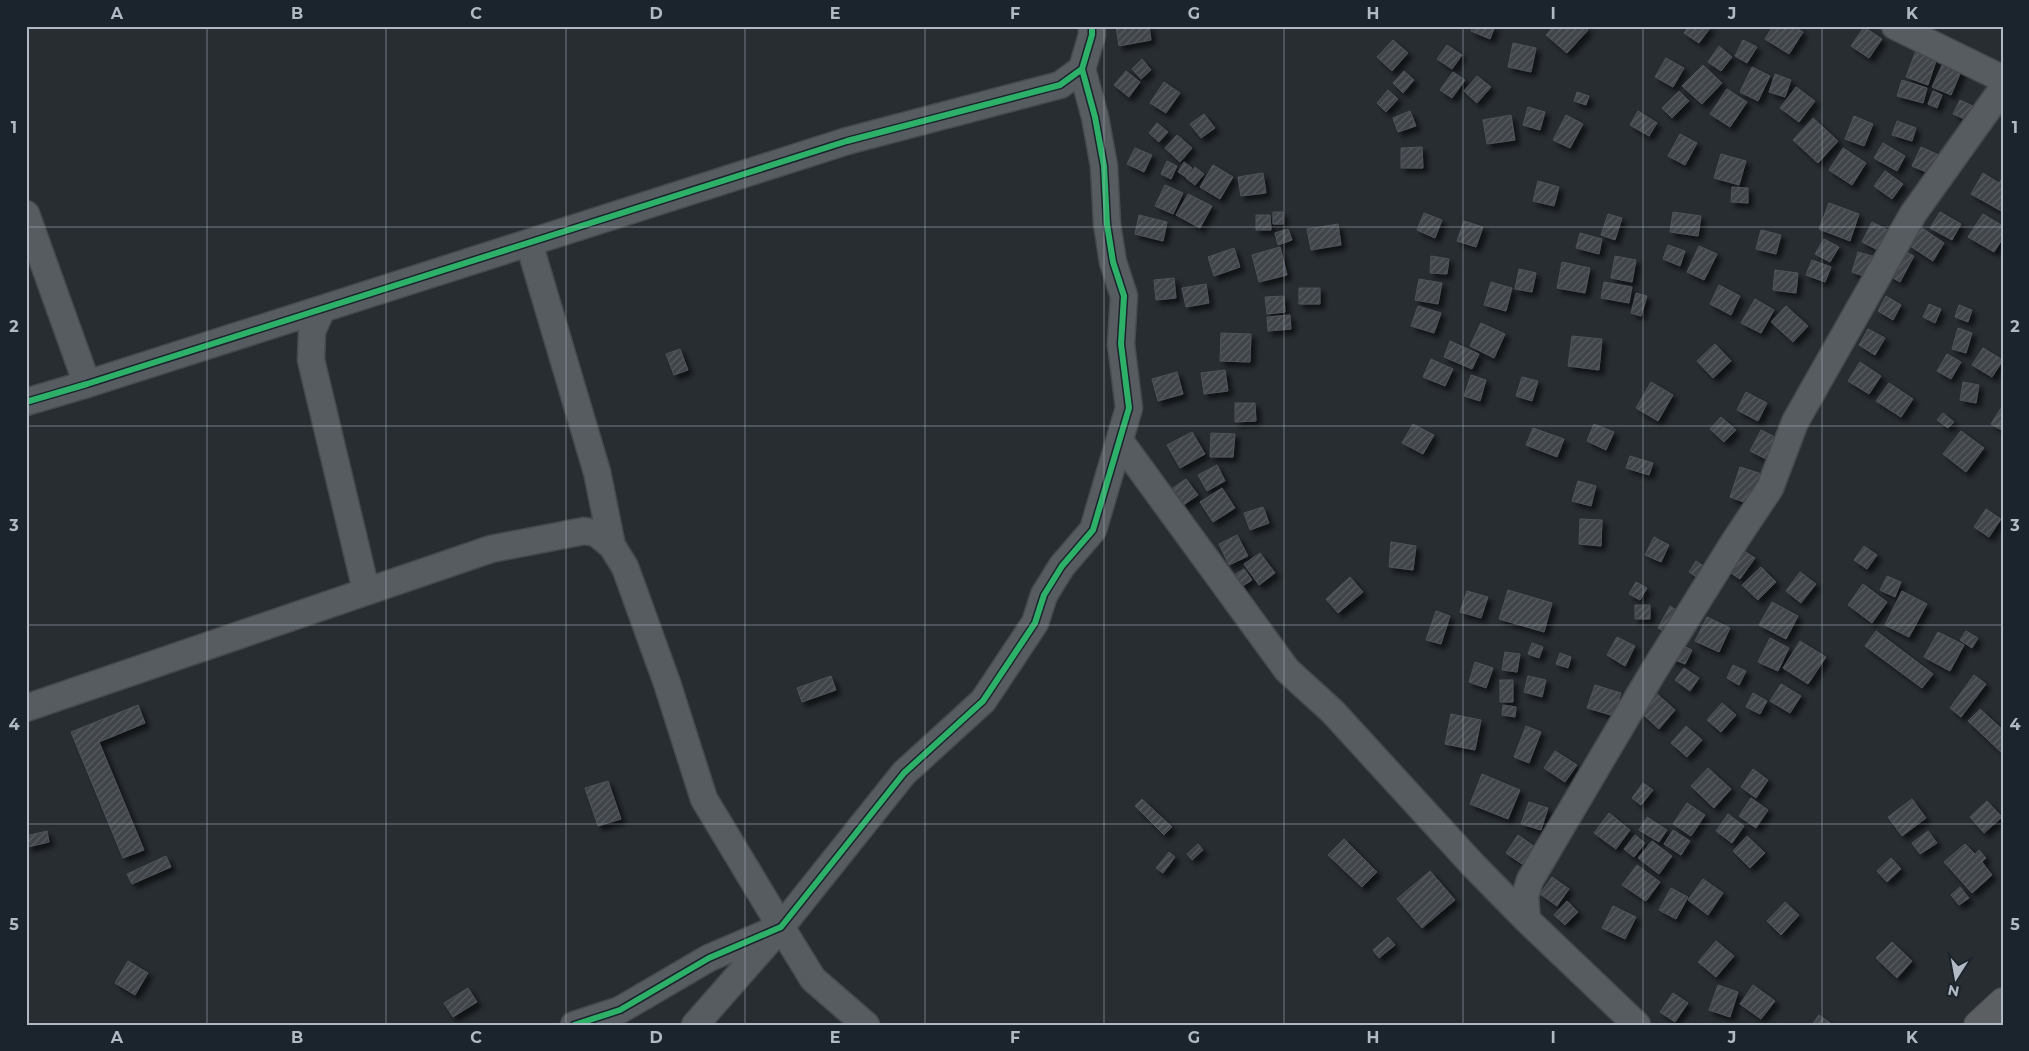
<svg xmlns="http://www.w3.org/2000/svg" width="2029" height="1051" viewBox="0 0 2029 1051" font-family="Montserrat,sans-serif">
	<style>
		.building { fill: url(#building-hatch); stroke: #4f545a; filter: url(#shadow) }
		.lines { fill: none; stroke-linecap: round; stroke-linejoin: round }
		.minor-casing { stroke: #46494d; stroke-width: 29 }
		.highway-casing { stroke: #44494e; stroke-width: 30 }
		.minor { stroke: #575c61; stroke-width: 26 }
		.highway { stroke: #5c5f62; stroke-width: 28 }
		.cycleway-casing { stroke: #1b242d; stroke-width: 9 }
		.cycleway { stroke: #2db169; stroke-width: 6 }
		.grid { fill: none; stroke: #b1bac4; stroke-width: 1; stroke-opacity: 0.55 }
		.neatline { fill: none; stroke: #b1bac4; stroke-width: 2 }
		.grid-label { font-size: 16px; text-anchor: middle; font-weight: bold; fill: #b1bac4 }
	</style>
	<defs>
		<pattern id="building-hatch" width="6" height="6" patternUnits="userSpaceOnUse" patternTransform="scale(1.25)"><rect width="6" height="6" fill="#404449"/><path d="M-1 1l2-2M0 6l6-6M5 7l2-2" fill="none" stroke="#595d62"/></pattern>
		<filter id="shadow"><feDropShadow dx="4.5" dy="4.5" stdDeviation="2.5" flood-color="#0009"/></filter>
	</defs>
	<rect width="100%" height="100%" fill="#282d32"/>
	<path class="building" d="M1116,26H1149L1151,40L1119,46Z
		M1473,26H1495L1490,39L1471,31Z
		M1554,26H1584L1588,30L1567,53L1546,35Z
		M1689,26H1708L1710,28L1699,43L1684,33Z
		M1773,26H1793L1803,32L1789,54L1765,39Z
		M1864,27L1882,39L1869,58L1851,46Z
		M1393,40L1408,53L1392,71L1377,57Z
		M1743,40L1757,47L1747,63L1735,56Z
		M1513,43L1536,48L1531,72L1508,67Z
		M1447,45L1462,55L1452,69L1437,59Z
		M1719,46L1732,57L1721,71L1708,62Z
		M1917,48L1938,55L1928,85L1906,77Z
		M1666,58L1684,68L1673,87L1655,77Z
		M1142,59L1151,70L1141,79L1132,69Z
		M1945,59L1963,67L1951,95L1932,87Z
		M1703,65L1722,83L1702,104L1682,86Z
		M1752,67L1770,76L1758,101L1740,92Z
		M1126,71L1140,82L1129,97L1114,85Z
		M1404,71L1414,80L1403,93L1393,83Z
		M1453,72L1465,80L1452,98L1440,90Z
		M1775,74L1791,80L1785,97L1769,92Z
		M1477,76L1491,87L1477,103L1464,91Z
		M1902,80L1927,88L1923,103L1897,96Z
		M1164,82L1180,93L1166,113L1150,103Z
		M1796,87L1815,101L1799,122L1780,108Z
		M1727,89L1747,102L1730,127L1710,114Z
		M1388,90L1398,99L1386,112L1377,103Z
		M1679,91L1689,101L1672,118L1662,108Z
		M1933,91L1942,95L1937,108L1928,104Z
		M1577,92L1589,96L1586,105L1574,101Z
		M1960,100L1975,107L1969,121L1953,114Z
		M1528,107L1545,112L1540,130L1523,125Z
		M1410,111L1416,126L1398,132L1393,118Z
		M1638,111L1657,123L1649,136L1630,125Z
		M1204,114L1215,128L1201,138L1190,124Z
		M1511,115L1515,140L1487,144L1483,120Z
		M1566,115L1583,124L1570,148L1553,140Z
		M1854,116L1873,124L1864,146L1845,139Z
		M1813,118L1838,141L1818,163L1793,140Z
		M1897,121L1916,128L1912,141L1892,135Z
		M1157,123L1168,132L1159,142L1149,133Z
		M1680,134L1697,143L1685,165L1668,156Z
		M1177,135L1192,148L1180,162L1165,148Z
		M1883,143L1905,156L1897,171L1874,158Z
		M1422,147L1423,168H1401V148Z
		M1921,147L1939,155L1931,174L1912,166Z
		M1135,148L1152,155L1144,172L1127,164Z
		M1843,148L1866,163L1852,185L1829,170Z
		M1721,154L1746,161L1739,185L1714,178Z
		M1167,161L1177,166L1171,179L1161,174Z
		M1184,162L1192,168L1186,177L1178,172Z
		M1213,165L1233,177L1220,199L1200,187Z
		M1195,167L1204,174L1195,185L1186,178Z
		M1885,171L1903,184L1892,199L1874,186Z
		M1263,173L1266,193L1241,196L1238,177Z
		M1983,173L1999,183L2003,177V212L1971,194Z
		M1538,181L1559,187L1554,206L1533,201Z
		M1165,185L1183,193L1173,214L1155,206Z
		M1732,187L1748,188V203L1731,202Z
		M1188,194L1212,206L1200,228L1176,215Z
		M1829,203L1859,214L1850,241L1819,229Z
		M1273,212H1283V224H1273Z
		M1673,212L1701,216L1698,236L1670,232Z
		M1940,212L1961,224L1952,240L1930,228Z
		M1424,213L1442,220L1435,238L1417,230Z
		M1608,214L1622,218L1615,240L1601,235Z
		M1983,214L2003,226V238L1994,252L1968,237Z
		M1139,215L1167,222L1163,241L1135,234Z
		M1256,215H1270L1271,230H1256Z
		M1464,221L1483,227L1476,247L1457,241Z
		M1872,222L1890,231L1880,251L1862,242Z
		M1338,224L1341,245L1311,250L1307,229Z
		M1922,228L1944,243L1933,261L1910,246Z
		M1288,229L1292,240L1278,245L1275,233Z
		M1761,230L1781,235L1776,254L1756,249Z
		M1580,233L1602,239L1599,254L1576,248Z
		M1824,239L1839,247L1830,262L1815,254Z
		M1668,245L1685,251L1680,266L1663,259Z
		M1699,246L1717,254L1704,280L1687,272Z
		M1280,247L1287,275L1259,282L1252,255Z
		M1234,248L1240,267L1214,276L1208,257Z
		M1902,250L1914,256L1900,282L1888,275Z
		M1858,252L1875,257L1869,278L1852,272Z
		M1431,256L1449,259L1447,274L1430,273Z
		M1615,256L1636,260L1632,282L1611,278Z
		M1812,260L1831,267L1825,282L1806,275Z
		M1562,262L1590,268L1585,293L1557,288Z
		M1519,269L1536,273L1532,292L1515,289Z
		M1775,270L1798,273L1796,293L1773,290Z
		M1174,278L1176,298L1156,300L1154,280Z
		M1419,279L1442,283L1438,304L1415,300Z
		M1491,282L1512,288L1506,311L1484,305Z
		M1604,282L1632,287L1629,303L1601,298Z
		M1206,284L1209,303L1186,307L1182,288Z
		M1719,285L1740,296L1731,315L1710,304Z
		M1299,288H1320V304H1299Z
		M1636,293L1647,296L1641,316L1631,313Z
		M1284,296L1285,312L1267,314L1265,297Z
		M1886,296L1901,305L1893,320L1878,311Z
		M1755,299L1774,310L1761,333L1741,323Z
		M1929,304L1941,309L1935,323L1923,317Z
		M1959,305L1972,310L1968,322L1955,317Z
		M1418,306L1441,313L1434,333L1411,326Z
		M1786,306L1808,326L1793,342L1771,322Z
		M1290,315L1291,329L1268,331L1267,317Z
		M1481,323L1505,334L1494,358L1470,346Z
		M1958,328L1972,333L1966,353L1952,349Z
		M1868,329L1885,338L1875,355L1859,345Z
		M1221,333L1251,334L1250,362L1220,361Z
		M1572,336L1602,339L1599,370L1568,366Z
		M1450,341L1479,354L1472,369L1444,357Z
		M1715,344L1731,361L1713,378L1697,361Z
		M1983,348L2003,360L1992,377L1972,365Z
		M680,349L688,370L674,375L666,354Z
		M1947,354L1961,362L1951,379L1937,371Z
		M1431,359L1453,369L1445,386L1423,377Z
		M1860,362L1881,376L1869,394L1848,381Z
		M1225,370L1228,391L1204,394L1201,373Z
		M1177,372L1183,394L1158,401L1152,379Z
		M1471,375L1486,380L1480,401L1464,396Z
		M1522,377L1538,381L1532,401L1516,396Z
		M1651,382L1673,395L1658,421L1636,408Z
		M1963,382L1979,385L1976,403L1960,400Z
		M1889,383L1913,399L1901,417L1876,401Z
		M1746,392L1767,403L1758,421L1737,410Z
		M1235,403H1255L1256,421L1235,422Z
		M2001,408L2003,409V431L1991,424Z
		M1943,413L1954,422L1948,428L1937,420Z
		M1721,417L1736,430L1724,442L1710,429Z
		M1413,424L1434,435L1423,454L1402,443Z
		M1594,424L1614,432L1606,450L1587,441Z
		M1533,428L1564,439L1557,457L1526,445Z
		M1761,430L1781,440L1770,461L1750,451Z
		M1961,431L1984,448L1966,472L1943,454Z
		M1192,432L1205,454L1180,468L1167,445Z
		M1211,433L1235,434L1233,457H1210Z
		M1630,456L1653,463L1649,475L1626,468Z
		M1217,465L1225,481L1207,491L1198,475Z
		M1740,467L1762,474L1757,507L1730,497Z
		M1186,479L1198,495L1182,506L1170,490Z
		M1578,481L1596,486L1591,506L1572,501Z
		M1222,488L1235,508L1213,522L1200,502Z
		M1263,507L1269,523L1250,530L1244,513Z
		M1986,509L2001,519L1989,537L1974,527Z
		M1580,519L1602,520L1601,546L1579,544Z
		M1237,535L1248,556L1229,565L1219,544Z
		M1654,537L1669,545L1661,562L1645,555Z
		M1391,542L1416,546L1413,570L1389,567Z
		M1864,546L1877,555L1867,569L1854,560Z
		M1738,547L1755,558L1740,579L1723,568Z
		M1260,553L1275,573L1259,585L1244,564Z
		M1696,561L1708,569L1701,580L1689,572Z
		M1761,567L1776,582L1758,600L1742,585Z
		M1244,569L1252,580L1238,589L1231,577Z
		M1800,572L1816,584L1801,603L1786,591Z
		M1887,576L1901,582L1895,597L1880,590Z
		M1350,577L1363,592L1338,613L1326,599Z
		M1636,582L1647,588L1640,600L1629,594Z
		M1863,584L1887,602L1872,623L1848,605Z
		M1508,590L1552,603L1544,632L1499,619Z
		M1467,591L1488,597L1481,618L1460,612Z
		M1902,591L1927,604L1909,637L1885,625Z
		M1772,602L1798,616L1786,639L1759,625Z
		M1635,605H1650V619H1635Z
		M1670,606L1682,614L1670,635L1658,628Z
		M1436,611L1450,616L1441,644L1426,640Z
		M1707,617L1730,628L1719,652L1695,641Z
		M1876,631L1933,674L1922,688L1865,646Z
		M1966,631L1978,638L1972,648L1960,640Z
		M1938,632L1964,645L1950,671L1924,657Z
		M1617,637L1635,646L1625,666L1607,655Z
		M1770,638L1789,648L1778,671L1758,662Z
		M1800,641L1826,657L1808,684L1783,668Z
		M1532,643L1543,647L1539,658L1528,654Z
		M1677,643L1692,650L1685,664L1670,658Z
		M1505,652L1520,654L1517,672L1502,670Z
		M1560,653L1571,657L1568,668L1556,664Z
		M1475,662L1493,668L1486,688L1469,682Z
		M1733,665L1746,671L1739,685L1727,678Z
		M1684,668L1699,678L1690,691L1675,680Z
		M1974,675L1986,684L1961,717L1950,708Z
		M831,676L836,690L802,702L797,688Z
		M1528,676L1546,680L1542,697L1524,692Z
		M1500,680H1513V702H1500Z
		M1781,684L1801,696L1790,713L1770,701Z
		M1595,685L1621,693L1614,716L1587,708Z
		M1655,692L1675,710L1659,729L1639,711Z
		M1753,693L1767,701L1760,714L1746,707Z
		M1722,703L1736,715L1721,732L1707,720Z
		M138,705L145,723L99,742L144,850L123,858L71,732Z
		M1503,705L1516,707L1515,717L1502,715Z
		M1980,709L2003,730L2002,753L1968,721Z
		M1451,714L1481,720L1475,750L1445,744Z
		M1526,726L1541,732L1529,763L1514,757Z
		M1686,726L1702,740L1687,757L1671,743Z
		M1555,751L1577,765L1565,782L1544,768Z
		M1708,768L1731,789L1714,808L1691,786Z
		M1753,769L1768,780L1756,798L1741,787Z
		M1482,774L1520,790L1508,819L1470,804Z
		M608,781L621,819L598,826L585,788Z
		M1643,783L1653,790L1641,805L1632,798Z
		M1751,798L1768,810L1756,828L1739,816Z
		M1142,799L1172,827L1164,835L1135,806Z
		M1912,799L1926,818L1902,836L1888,817Z
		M1987,801L2002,817L1984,833L1970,817Z
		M1529,802L1548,808L1541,830L1521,824Z
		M1687,803L1705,815L1691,836L1673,824Z
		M1609,813L1630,830L1616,849L1594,833Z
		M1728,814L1744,826L1732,843L1716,831Z
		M1647,817L1667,830L1659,842L1639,830Z
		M1673,830L1690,841L1681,855L1664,844Z
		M47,831L49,842L28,847L26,836Z
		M1928,831L1937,843L1920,854L1912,843Z
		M1518,835L1535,847L1522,864L1506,853Z
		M1635,835L1645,843L1634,857L1624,849Z
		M1747,836L1765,853L1750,868L1733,851Z
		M1344,839L1377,872L1362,887L1328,855Z
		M1652,841L1672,856L1659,874L1638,858Z
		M1198,844L1203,850L1192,860L1187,854Z
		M1965,844L1975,854L1979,850L1986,858L1982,862L1992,875L1972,893L1944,862Z
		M1169,852L1175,857L1163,873L1156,868Z
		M166,856L171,867L132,884L127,874Z
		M1891,858L1901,869L1887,882L1877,871Z
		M1637,865L1660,882L1646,901L1622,885Z
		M1430,871L1455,900L1422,928L1397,899Z
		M1552,877L1569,889L1557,906L1540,894Z
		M1703,879L1723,893L1708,915L1688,900Z
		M1960,887L1969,898L1959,905L1951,895Z
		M1671,888L1688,897L1676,919L1659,910Z
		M1567,901L1578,912L1565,925L1554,915Z
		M1785,902L1799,915L1781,935L1767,921Z
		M1613,906L1636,917L1625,939L1602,928Z
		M1388,937L1395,945L1379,958L1373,950Z
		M1716,941L1734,956L1716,977L1698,962Z
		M1892,942L1912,961L1897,978L1876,958Z
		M128,961L148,973L135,995L115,983Z
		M1718,985L1738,992L1730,1017L1709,1010Z
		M1753,985L1775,1001L1761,1019L1740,1004Z
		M468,988L477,1002L453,1017L444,1003Z
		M1673,993L1688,1003L1675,1022L1660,1012Z
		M1819,1015L1833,1025H1812Z"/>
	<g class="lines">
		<g class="minor-casing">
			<path id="minor" d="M1895,26L2003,79
				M26,214L87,384
				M529,243L597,472L612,546
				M322,309L312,331L311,360L366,590
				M26,402L87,384L847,141L1060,85L1082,69L1092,35V26
				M1120,441L1287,670L1333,712L1474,866L1527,920
				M26,708L491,549L584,531L596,533L612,546L625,567L667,683L704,799L781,927
				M574,1025L620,1010L709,958L781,927L904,773L983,701L1035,623L1044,595L1062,566L1093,530L1129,408L1121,344L1124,296L1113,262L1107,224L1104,166L1095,117L1082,69
				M695,1025L781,927L813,979L866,1025
				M1637,1025L1527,920L1525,896L1530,880L1653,672L1736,539L1770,488L1795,422L1913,214L2003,88"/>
		</g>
		<g class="highway-casing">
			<path id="highway" d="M1978,1025L2003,1002"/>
		</g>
		<use href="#minor" class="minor"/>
		<use href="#highway" class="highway"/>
		<g class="cycleway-casing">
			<path id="cycleway" d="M26,402L87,384L847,141L1060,85L1082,69L1092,35V26
				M574,1025L620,1010L709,958L781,927L904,773L983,701L1035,623L1044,595L1062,566L1093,530L1129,408L1121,344L1124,296L1113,262L1107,224L1104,166L1095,117L1082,69"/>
		</g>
		<use href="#cycleway" class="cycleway"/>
	</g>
	<path class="grid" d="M207,26V1025M386,26V1025M566,26V1025M745,26V1025M925,26V1025M1104,26V1025M1284,26V1025M1463,26V1025M1643,26V1025M1822,26V1025M26,227H2003M26,426H2003M26,625H2003M26,824H2003"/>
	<rect width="2029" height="1051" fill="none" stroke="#1b242d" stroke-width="55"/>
	<g transform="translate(1956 978) rotate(191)" stroke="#1b242d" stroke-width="4" paint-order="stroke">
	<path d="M0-4L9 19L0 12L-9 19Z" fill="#b1bac4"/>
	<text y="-8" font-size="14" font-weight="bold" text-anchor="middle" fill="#b1bac4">N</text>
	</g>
	<rect x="28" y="28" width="1974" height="996" class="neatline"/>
	<g class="grid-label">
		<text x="117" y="19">A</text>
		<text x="297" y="19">B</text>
		<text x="476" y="19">C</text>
		<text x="656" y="19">D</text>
		<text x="835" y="19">E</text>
		<text x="1015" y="19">F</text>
		<text x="1194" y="19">G</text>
		<text x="1373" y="19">H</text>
		<text x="1553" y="19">I</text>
		<text x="1732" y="19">J</text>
		<text x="1912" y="19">K</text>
		<text x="14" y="133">1</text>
		<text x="2015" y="133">1</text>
		<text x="14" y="332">2</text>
		<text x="2015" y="332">2</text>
		<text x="14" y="531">3</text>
		<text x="2015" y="531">3</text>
		<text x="14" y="730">4</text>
		<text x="2015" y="730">4</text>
		<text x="14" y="930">5</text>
		<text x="2015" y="930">5</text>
		<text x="117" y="1043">A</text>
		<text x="297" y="1043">B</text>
		<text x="476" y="1043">C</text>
		<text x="656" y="1043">D</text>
		<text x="835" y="1043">E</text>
		<text x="1015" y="1043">F</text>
		<text x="1194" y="1043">G</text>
		<text x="1373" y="1043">H</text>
		<text x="1553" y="1043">I</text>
		<text x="1732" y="1043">J</text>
		<text x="1912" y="1043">K</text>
	</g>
</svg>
